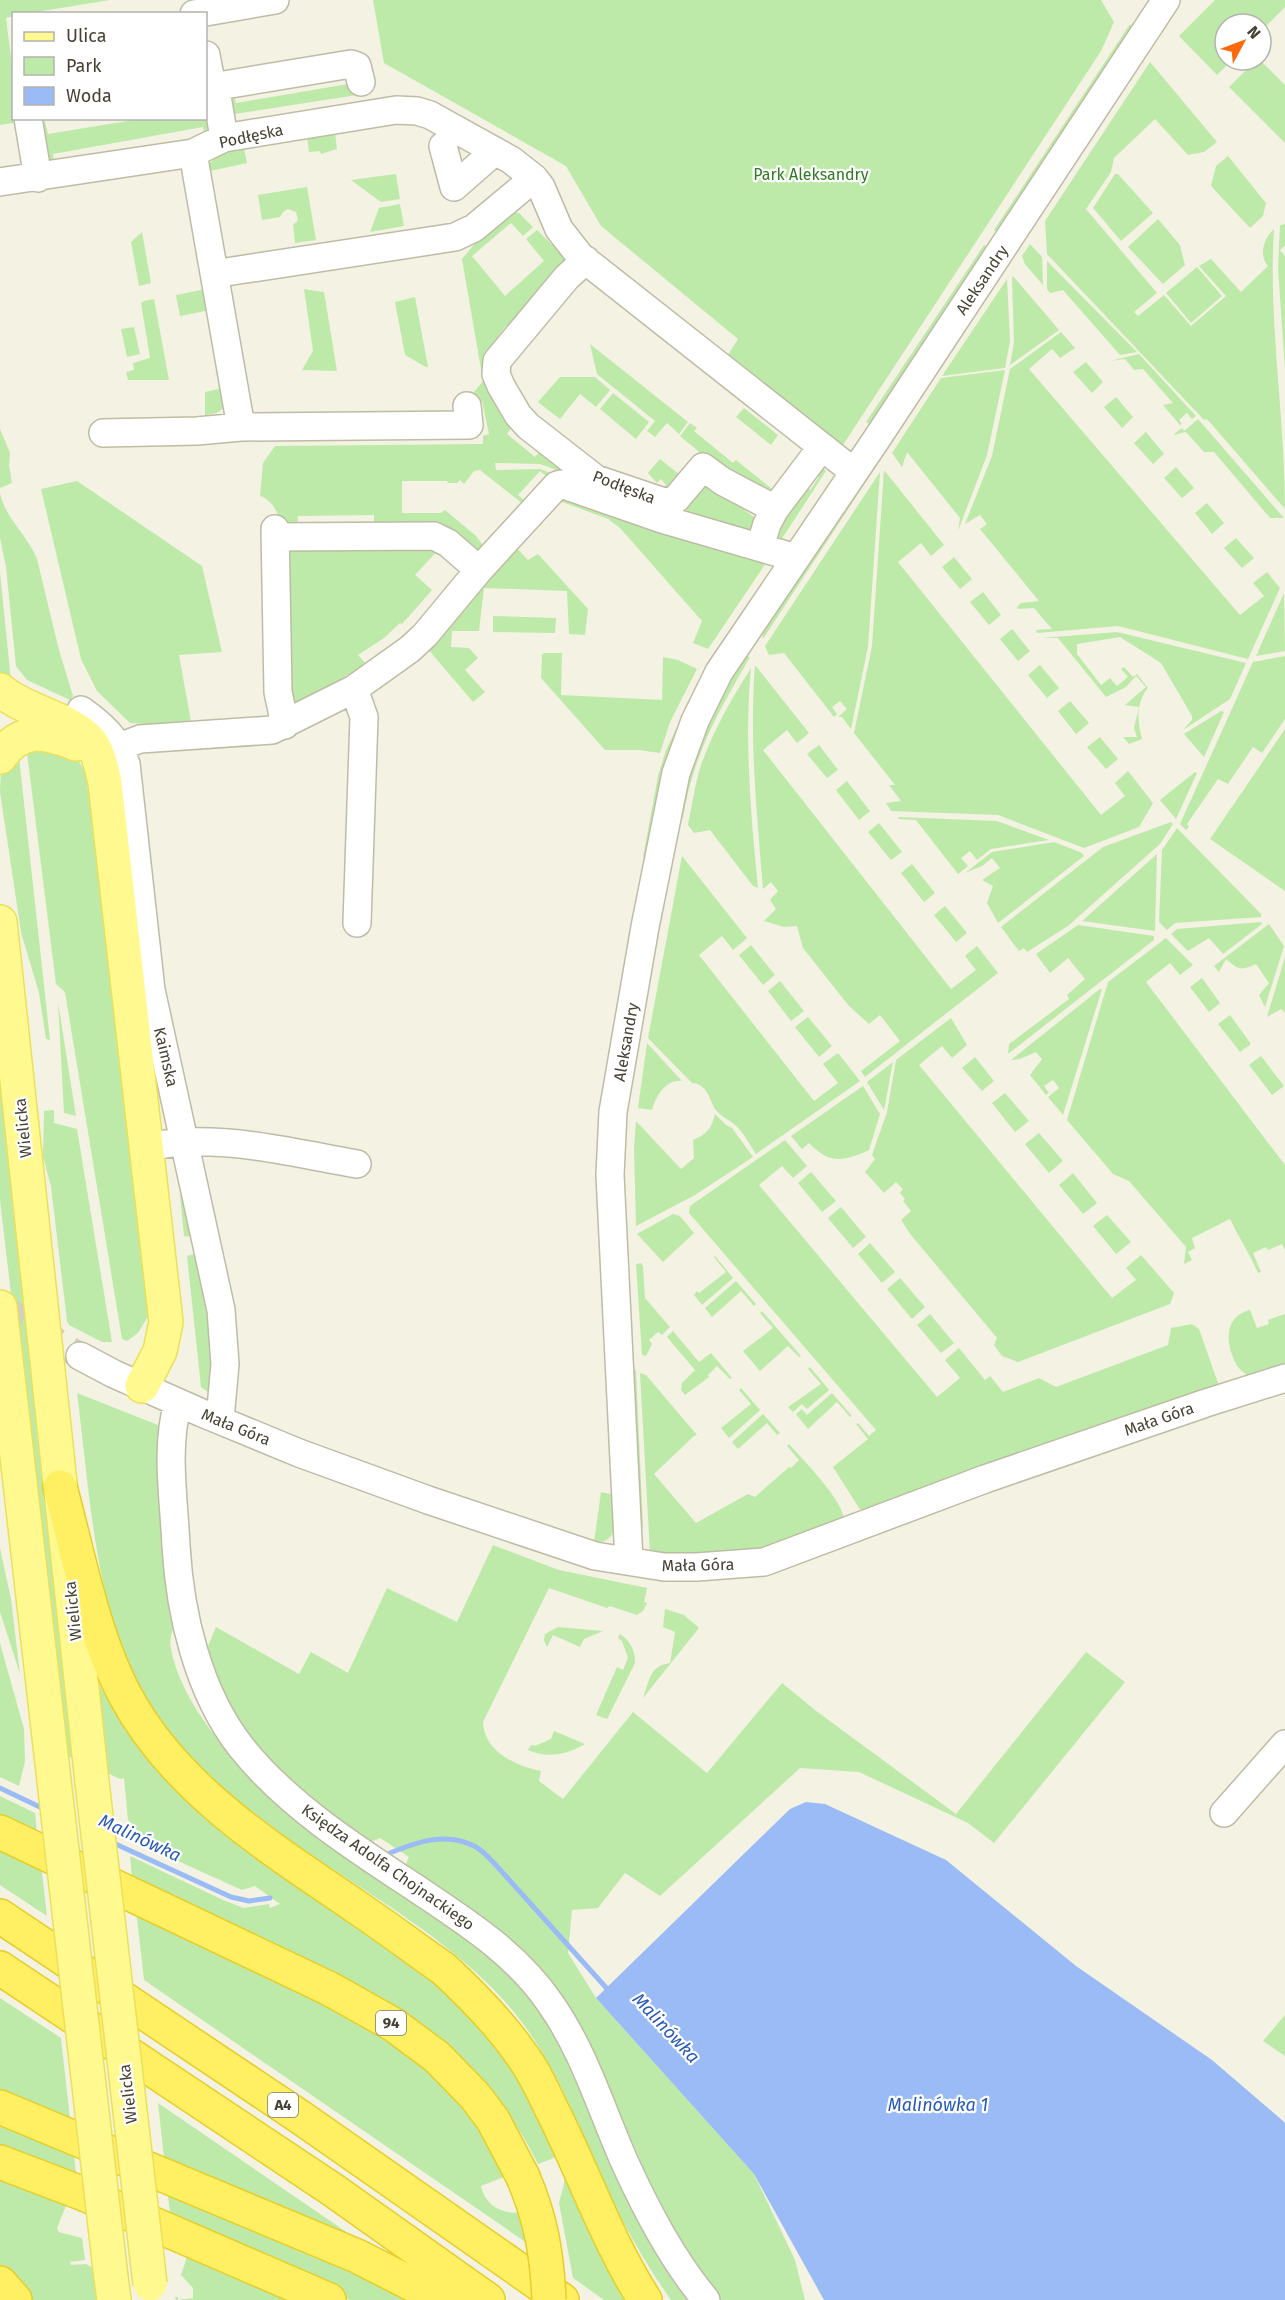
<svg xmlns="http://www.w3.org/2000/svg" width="1285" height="2300" viewBox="0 0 1285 2300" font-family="'Fira Sans',sans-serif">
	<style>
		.green { fill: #beeaa9 }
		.water { fill: #9abbf5 }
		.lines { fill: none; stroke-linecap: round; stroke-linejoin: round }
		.stream { stroke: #9abbf5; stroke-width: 5 }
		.minor-tunnel { stroke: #d0cfc0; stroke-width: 27; stroke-dasharray: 27 14; stroke-linecap: butt }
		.minor-casing { stroke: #bfbca5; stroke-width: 30 }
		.major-casing { stroke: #ebe159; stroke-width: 36 }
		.highway-casing { stroke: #e7cd29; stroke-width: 36 }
		.minor { stroke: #fff; stroke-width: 27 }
		.major { stroke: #fff990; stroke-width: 33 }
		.highway { stroke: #ffef62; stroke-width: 33 }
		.major-bridge-casing { stroke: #ebe159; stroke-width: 36; stroke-linecap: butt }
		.highway-bridge-casing { stroke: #e7cd29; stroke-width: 36; stroke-linecap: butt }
		.major-bridge { stroke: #fff990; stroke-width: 33 }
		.highway-bridge { stroke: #ffef62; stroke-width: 33 }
		.labels { text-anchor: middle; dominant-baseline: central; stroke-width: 4.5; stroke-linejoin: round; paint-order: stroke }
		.shield { fill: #fff; stroke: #7d7b70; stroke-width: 1.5 }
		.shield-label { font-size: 15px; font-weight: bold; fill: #454233 }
		.street-label { font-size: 16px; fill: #454233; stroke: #fff }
		.park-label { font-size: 16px; fill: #307a23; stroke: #fff }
		.water-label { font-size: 18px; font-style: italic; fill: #2659b7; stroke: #fff }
	</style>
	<rect width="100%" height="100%" fill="#f3f2e3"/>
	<path class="green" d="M0,0H110L30,13L14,14L13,16L6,18L13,73L14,118L20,119V122L0,125Z
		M373,0H1101L1114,22L1101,51L839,451L722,364L738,339L601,226L566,166L384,63Z
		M1215,0H1285V7L1261,31V24H1225V60H1232L1217,75L1179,36Z
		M1130,24L1133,28L1000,234L994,230Z
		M1256,60H1260L1285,85V143L1229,87Z
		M1150,62L1217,142L1204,152L1188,155L1155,119L1114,158L1111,172L1086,209L1157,293L1134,312L1138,316L1164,295L1191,326L1226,296L1199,266L1211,259L1241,292L1268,266C1258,255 1264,238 1274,229C1268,322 1285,415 1285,509L1207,419L1204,420L1047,254L1045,221Z
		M354,83L357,95L235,114L237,128L228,94L233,91L236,103Z
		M206,97L214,128L206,140L203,127L53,154L55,168H50L42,122L45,121L48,134L140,119L206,118Z
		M335,133L337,149L321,154L320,151L309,152L307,137Z
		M244,148L247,163L210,171L209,164C217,155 233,150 244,148Z
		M1228,156L1266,203L1263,216L1250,228L1211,186L1216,166Z
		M396,174L400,199L381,202L351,180Z
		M1115,174H1118L1153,213L1121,241L1093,208Z
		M307,187L316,240L295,243L293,225L298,220L296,212L288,209L283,212L280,217L262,220L258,195Z
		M400,204L404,226L370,232L379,208Z
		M513,212L519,213L533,227L523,236L511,223L472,256L505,296L544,261L526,239L537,230L568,260L513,330L506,326L486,352L492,356L514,424L507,434L535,457L544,447L584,480L540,464L495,463L496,470L540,469L556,475L551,480L540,471L518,495L529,504H523L480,470L474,471L464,484L460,480L457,483H448L447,481H402V513H441L445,510L475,535L486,549L474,553L374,529V515L298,516V530L283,529C278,515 275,501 260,496L263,463L275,446L483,444V436L489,434L482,401L469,404L474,392L483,381L462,259L476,242Z
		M1158,219L1180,245L1185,265L1163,284L1128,247Z
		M1285,224V245L1280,250L1285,256V370L1278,268L1280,225Z
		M142,232L151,283L139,286L131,242Z
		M1030,244L1042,257L1043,285L1025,264L1022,256Z
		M984,245L990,248L873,426L866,422Z
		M1047,261L1137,352L1120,355L1063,290L1050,293L1047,289Z
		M1197,267L1222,296L1191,323L1166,293Z
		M1013,276L1059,330L1010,365L1014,342L1012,278Z
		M1007,279L1010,341L1005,368L942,376Z
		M206,289L210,310L180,316L176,295Z
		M304,289L324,292L337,371L302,370L313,351Z
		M415,297L428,367H426L405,355L395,302Z
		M154,299L169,380H128L126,372L134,370L133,363L150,358L141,303L144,301Z
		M134,327L140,354L127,357L121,329Z
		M1061,332L1075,348L1060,358L1052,349L1029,369L1240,615L1264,596L1253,583L1267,572L1280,588L1248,659L1118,626L1037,633L1036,630L1052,629L1034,608L1018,609L1017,607L1021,603L1039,601L980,529L987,524L980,515L965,524L992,456L1010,369Z
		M590,344L688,422L679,434L667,423L655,437L647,431L655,421L597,374Z
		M1139,354L1196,416L1192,419L1187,413L1179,420L1182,424L1180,425L1163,405L1173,403L1143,369L1134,370L1125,359L1110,361Z
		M1086,362L1103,382L1092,393L1073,372Z
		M1005,370L987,455L958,531L960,518L907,452L902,467L892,453L941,378Z
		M560,377H595L610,390L596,407L580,394L560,419L538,402Z
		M223,388C226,406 225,414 205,415V392Z
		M613,393L649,422L636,439L600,409Z
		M1116,397L1133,417L1122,428L1104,407Z
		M744,408L778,435L771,445L736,417Z
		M1198,419L1284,518H1270L1214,452H1204L1186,432L1173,435L1182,428L1184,431Z
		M690,423L697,428L694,431L733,463L736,460L777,493L774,495L727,475L680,436Z
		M0,429L10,453L9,465L12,483L0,488Z
		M1146,432L1164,454L1153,464L1134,443Z
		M660,459L684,478L673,491L655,495L666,485L661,479L657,483L648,473Z
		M872,461L879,462L763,639L761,628Z
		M818,465L826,471L781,540L772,537L783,511L789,515L808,488L810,490L819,477L812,471Z
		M1176,467L1194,488L1182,498L1164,478Z
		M884,470L944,545L931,556L921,543L898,562L1101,815L1125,796L1115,783L1128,771L1153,803L1139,827L1084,848L998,815L891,811L886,803L901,801L889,785H895L854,733L872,646Z
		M880,472L868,647L851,729L842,717H838L847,709L840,701L832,707L837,714L834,717L784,653L769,655L765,646Z
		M77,481L202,566L222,652L179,655L192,727L130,723L97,691L81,659L41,489Z
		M705,482L748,503L744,510L754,517L759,510L754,533L676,510Z
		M0,493C6,520 27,534 37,559L59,650L73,696L70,700L27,680L16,666L6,567L0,538Z
		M565,494L770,557L708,649L693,643L702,621L620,528L608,519L557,500Z
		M1207,503L1224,523L1212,534L1195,513Z
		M1236,538L1254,558L1242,568L1224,548Z
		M514,545L528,560L538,554L588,609L585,635L569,634L567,591L484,588L479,631H452L451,647L469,648L478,658L465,670L485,692L473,702L427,648Z
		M441,547L415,575L432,590L402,624L400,623L384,638L358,655L366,664L342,678L345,683L298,707L290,702L285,550Z
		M954,557L972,579L960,589L942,567Z
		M0,572L12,691L0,680Z
		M983,592L1001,615L989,625L970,602Z
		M1284,593L1285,651L1256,656Z
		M493,616L556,618L555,633L493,632Z
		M1012,629L1030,651L1018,661L1000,639Z
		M1117,632L1246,663L1230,699L1183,730L1192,720V716L1161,663L1120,637L1077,644V654L1101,685L1110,678L1117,686L1128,677L1121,669L1124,667L1133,677L1137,674L1148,688C1136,702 1137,721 1142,739L1129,744L1123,737H1137L1134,728L1139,707L1125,705L1146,687L1136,676L1126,687L1106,697L1058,638H1042Z
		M544,653H562L561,695L662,700L663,657L678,660L697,669L670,722L660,753L639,750H605L541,678L542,655Z
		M745,656L750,657C718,713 694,752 683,818L679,809L682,776L725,683Z
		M1285,656V719L1262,753L1253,747L1228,784L1218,779L1187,824L1189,827L1186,830L1180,824L1253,662Z
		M755,665L809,733L797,743L787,730L763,750L951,989L976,970L965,956L977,946L998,973L865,1077L861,1071L900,1041L880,1015L869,1024L849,1006L803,948L797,926L784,927L764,921L776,909L770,900L778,891L771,882L763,889C757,815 749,740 755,665Z
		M1040,665L1059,688L1047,698L1028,675Z
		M751,668C744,741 751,816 758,888L753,886L710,830L694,833L688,825C692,805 695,784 701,765C713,731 732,698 751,668Z
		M703,674L705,678L649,854L643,857L658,776L666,750Z
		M1070,701L1089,723L1076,734L1058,711Z
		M1221,711L1224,712L1204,757L1184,734Z
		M1285,729V891L1210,839Z
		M1100,737L1118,759L1106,769L1087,747Z
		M26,745L76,757L85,771L121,1009L151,1320L147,1318L138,1333L127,1341L122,1339L65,992L56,984Z
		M819,745L838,770L827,778L807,754Z
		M18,748L50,1040L46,1039L39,993L21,932L0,792L1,768Z
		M1195,772L1197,773L1176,819L1160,800Z
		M847,781L870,811L859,820L836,790Z
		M898,817L997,821L1049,840L991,849L977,860L970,851L961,858L968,866L958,874L916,820L899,819Z
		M1171,822L1173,824L1160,844L1068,926L1027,952L1024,948L1019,951L1001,927L1103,847Z
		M879,823L902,852L891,860L868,832Z
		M1177,828L1261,914V917L1175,923L1167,930L1159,922L1162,850Z
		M1054,842L1082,853L1084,856L998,923L987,903L993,886L982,880L1000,868L992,858L982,866L965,873L992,852Z
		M1157,854L1155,931L1082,921Z
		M682,856L747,938L733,950L722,936L699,955L814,1101L838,1083L823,1064L838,1053L860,1081L756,1154C750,1145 743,1131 734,1124C728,1119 720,1116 715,1109C709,1100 708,1084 692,1083L648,1038Z
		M912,864L935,893L924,902L901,873Z
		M945,906L967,933L956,942L934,915Z
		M1261,922L1262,924L1223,954L1209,938L1188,951L1171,934L1177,929Z
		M1269,924L1284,946L1265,1007L1259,995L1269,983L1256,964C1240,971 1239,970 1226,959L1219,972L1214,966Z
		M1078,925L1154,936V940L1008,1054L1009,1044L1069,999L1067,995L1085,979L1068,958L1050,973L1036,954Z
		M1166,938L1193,965L1180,975L1170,963L1146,982L1285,1165V1250L1282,1244L1268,1250L1266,1247L1253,1253L1261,1272L1258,1273C1250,1254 1239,1238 1230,1219L1192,1238L1195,1248L1188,1252L1192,1260L1184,1264L1186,1247L1129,1181L1113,1174L1067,1120L1108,982Z
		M751,945L775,975L763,985L739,955Z
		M1285,957V1013L1281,1009L1267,1017Z
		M1202,978L1220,1003L1209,1012L1190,987Z
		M780,981L804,1011L791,1021L768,991Z
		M1100,989H1102L1063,1115L1048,1097L1059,1088L1053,1080L1044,1086L1049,1093L1046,1095L1030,1075L1042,1059L1036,1052L1020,1059L1011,1060Z
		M58,1002L76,1116L64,1113Z
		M1230,1015L1251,1044L1240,1052L1218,1024Z
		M808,1017L832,1046L819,1057L795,1027Z
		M951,1018L967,1045L952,1058L942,1046L919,1065L1112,1298L1136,1280L1126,1268L1141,1255L1174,1293L1170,1304L1018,1362L1002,1356L994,1345L997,1338L911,1235L901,1220L911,1211L903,1201L905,1199L900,1193L903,1189L896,1182L884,1193L865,1172L875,1159L872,1155L887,1112L896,1060Z
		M647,1043L682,1081C666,1079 656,1096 652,1110L638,1108Z
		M1261,1056L1284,1086L1272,1095L1249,1065Z
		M975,1057L994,1081L982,1091L962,1068Z
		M893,1062L884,1110L867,1082Z
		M0,1072L77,1760L65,1755L0,1200Z
		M863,1086L880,1114L869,1150C843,1162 829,1164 809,1143L802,1149L791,1136Z
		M1005,1093L1029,1121L1015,1132L992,1103Z
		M54,1110V1123L77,1129L112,1342H102L69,1325L67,1321L51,1187L43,1156L44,1111Z
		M715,1114L726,1125L732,1128L753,1157L695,1195L636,1226L634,1149L636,1121L681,1169L694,1158L693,1140C706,1135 712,1128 715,1114Z
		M1039,1133L1063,1161L1049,1173L1025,1144Z
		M785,1140L807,1166L793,1178L782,1166L759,1185L937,1397L960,1378L945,1360L959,1348L985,1380L990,1376L1003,1392L1039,1378L1056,1387L1168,1345L1171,1328L1192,1324L1199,1329L1219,1386L868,1514L859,1508L833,1467L868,1439L856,1424L858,1423L869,1436L876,1430L689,1213L690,1206Z
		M811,1172L836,1201L822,1212L798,1183Z
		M1073,1173L1097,1203L1083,1214L1059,1185Z
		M188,1181L217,1334L210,1362L218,1384L215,1397L201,1387L187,1256L195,1254L192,1237L184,1236L180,1196Z
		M841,1207L866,1237L853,1248L828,1218Z
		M673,1214L680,1216L694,1233L663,1262L637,1234Z
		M1107,1215L1131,1242L1116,1254L1093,1226Z
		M870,1243L895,1272L882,1283L858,1254Z
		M715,1256L733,1278L702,1305L694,1295L697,1291L699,1293L726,1272L714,1257Z
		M641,1263L643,1266L645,1298L670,1327L662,1335L658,1332L649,1340L652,1344L646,1356L642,1355L636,1264Z
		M900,1278L925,1307L912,1319L887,1289Z
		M736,1281L756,1304L754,1306L741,1291L712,1317L705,1308Z
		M1250,1310L1257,1328L1269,1324L1268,1320L1285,1314V1369L1253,1379C1248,1376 1241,1371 1238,1367C1225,1347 1223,1316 1250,1310Z
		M762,1311L801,1356L799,1357L788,1346L760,1371L743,1351L773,1328L760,1313Z
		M930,1314L954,1343L941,1353L917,1325Z
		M673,1331L699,1362L711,1353L732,1378L730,1379L717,1366L708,1375L709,1377L685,1395L681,1390L682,1383L695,1370L667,1337Z
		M810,1367L829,1390L807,1409L802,1404L793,1412L788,1407L821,1384L808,1369Z
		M636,1370L643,1527L637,1526L633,1371Z
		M640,1373L646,1375L697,1435L694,1436L654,1474L696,1523L748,1494L755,1497L789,1467L791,1468L799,1460L787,1446L789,1444C804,1461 840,1497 844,1518C826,1526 807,1536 789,1542C746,1556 695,1559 650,1553Z
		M741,1388L760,1410L729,1438L721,1428L751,1404L739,1390Z
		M77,1393L163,1427C167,1488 173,1548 176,1609C177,1622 168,1637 171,1649C180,1693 208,1729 237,1762L464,1932L512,1974L552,2026L694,2300H671C647,2266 626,2229 608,2192C577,2123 552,2050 498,1994C444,1937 372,1896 307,1852C254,1816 187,1766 153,1711C94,1618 91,1500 77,1393Z
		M832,1393L852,1416L850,1417L837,1402L808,1429L796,1414L802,1409L807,1415Z
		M763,1414L780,1433L777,1435L767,1423L738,1449L732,1442Z
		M601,1492L615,1495C615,1513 621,1545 594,1542Z
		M493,1545L559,1570L647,1588L644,1602L647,1603L643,1611L637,1615L610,1606L607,1608L549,1588L483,1722C484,1751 515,1766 541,1771L539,1781L563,1799L633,1712L707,1773L782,1683L815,1710L956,1814L1086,1652L1125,1682L994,1843L968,1823L859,1772L800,1768L660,1896L625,1873L598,1908L572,1910L568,1953L596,1998L754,2174L795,2260L805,2300H720L662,2211L603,2075L567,2006L404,1868L409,1857L380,1838L365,1844L274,1774L232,1716L206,1651L216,1627L299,1674L311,1652L348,1673L387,1588L457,1622Z
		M0,1548L11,1599L20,1674L0,1612Z
		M665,1609L684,1615L699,1628L643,1698C650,1680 649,1666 670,1663L675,1632L663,1627Z
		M558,1627L603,1631L584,1639L580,1647L553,1635L547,1647L544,1640L545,1634Z
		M620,1634C631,1642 635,1650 635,1663L607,1719L596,1715L617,1667L623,1670L628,1658L622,1641L618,1638Z
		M0,1643L24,1729L25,1761L19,1786L0,1777Z
		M95,1677L125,1730L145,1756L191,1803L428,1975L463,2006L513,2068L629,2300H604L573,2278L559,2203L564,2184V2175L556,2157L538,2164C508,2104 467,2055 411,2016C374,1990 330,1973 289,1954C237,1929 184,1904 132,1879L130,1856L223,1900L244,1908L269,1904L270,1908L280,1904L255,1886L242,1890L127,1838L126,1829L135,1827L128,1820L124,1778L120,1779L105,1772Z
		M554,1731L585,1744C569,1754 546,1759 528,1750L531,1745L535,1746L551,1739Z
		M0,1796L35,1813L37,1834L0,1814Z
		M0,1843L41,1864L47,1916L0,1885Z
		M136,1909L351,2012L446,2079L511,2174L481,2186C485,2206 502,2214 522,2213L530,2245L144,1980Z
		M0,1998L61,2038L71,2128L0,2097Z
		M1285,2015V2056L1263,2041Z
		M158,2103L380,2255L165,2166Z
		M0,2124L74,2156L77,2183L0,2150Z
		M0,2172L80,2205V2212L66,2206L57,2228L59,2232L82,2238L85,2260L70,2262L71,2265L86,2264L96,2270L101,2300H27L0,2269Z
		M168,2195L378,2284L409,2300H350L171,2223Z
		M187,2257L306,2300H176L175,2297H178V2300L193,2298V2288L181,2275Z"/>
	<path class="water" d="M806,1802L825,1804L946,1860L1076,1966L1212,2060L1283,2121L1285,2123V2300H824L754,2174L596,1998L790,1809Z"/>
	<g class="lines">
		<path class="stream" d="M0,1788L44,1809
			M109,1841L231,1897L249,1901L270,1898
			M385,1855C414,1843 446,1830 476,1847C483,1851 489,1858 494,1863L610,1992"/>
		<path class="minor-tunnel" d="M0,1306L80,1356"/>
		<g class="minor-casing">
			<path id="minor" d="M194,14L275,0
				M206,55L212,87L351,64L357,66L361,82
				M206,88L212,87L217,96L224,138
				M28,118L38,178
				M443,146L454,187L495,151
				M193,153L241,427L469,425L467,406
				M0,182L193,153L224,138L396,110L417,111L430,115L511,160L534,178L541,187L559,229L580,256L854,472
				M586,260L567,277L497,361L496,374L501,386L518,415L528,426L596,479L664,502L676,499L703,467L722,481L775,509
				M215,277L226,272L455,237L474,228L534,178
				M103,433L197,431L241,427
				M275,529L278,692L285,725
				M275,537L434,536L448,543L479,570
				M760,547L767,524L775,509L821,448
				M354,689L364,717L357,923
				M81,710C102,725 118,739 126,764L151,990L221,1310L225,1364L220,1419
				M119,747L140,739L272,730L354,689L410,649L425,635L479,570L557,485L561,484L662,519L796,558
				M146,1147C159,1145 173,1142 187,1142C244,1140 301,1154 357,1164
				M80,1356L114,1374L202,1413L299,1453L428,1500L595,1556L664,1567H697L764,1562L985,1479L1206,1403L1285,1378
				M178,1403C165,1448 174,1499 176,1546C180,1614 198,1692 241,1747C287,1805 356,1849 417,1889C466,1922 516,1953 550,2003C584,2051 601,2109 625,2163C647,2211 672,2259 706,2300
				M629,1561L610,1175L613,1112L645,927L676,773L695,721L719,672L876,440L1166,0
				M1224,1813L1285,1744"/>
		</g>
		<g class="major-casing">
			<path id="major" d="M0,690C24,711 67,717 89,740C99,751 102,770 105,783L166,1322L160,1351L142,1386
				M0,757C21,727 45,731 76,744
				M0,922L92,1782
				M0,1307L52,1763
				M110,2269L114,2300"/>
		</g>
		<g class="highway-casing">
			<path id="highway" d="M60,1487C78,1553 93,1635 125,1695C174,1788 270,1848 355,1906C385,1926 414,1948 444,1969C472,1995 499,2022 521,2054C534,2071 543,2091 552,2110C584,2173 607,2241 645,2300
				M0,1832L330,1989L394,2025L437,2057L475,2096L493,2120L523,2177
				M0,1916L303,2119L562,2300
				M0,1968L333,2190L488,2300
				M0,2107L357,2256L443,2300
				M0,2162L84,2194L329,2300
				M0,2283L15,2300"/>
		</g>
		<use href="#minor" class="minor"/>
		<use href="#major" class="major"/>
		<use href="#highway" class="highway"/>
		<g class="major-bridge-casing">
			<path id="major-bridge" d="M52,1763L110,2269
				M92,1782L150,2284"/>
		</g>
		<g class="highway-bridge-casing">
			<path id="highway-bridge" d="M523,2177C541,2219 547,2254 549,2300"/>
		</g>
		<use href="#major-bridge" class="major-bridge"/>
		<use href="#highway-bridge" class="highway-bridge"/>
	</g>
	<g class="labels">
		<g class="shield">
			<rect x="376" y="2011" width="30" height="24" rx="4.5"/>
			<rect x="268" y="2093" width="30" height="24" rx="4.5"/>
		</g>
		<g class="shield-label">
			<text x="391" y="2023">94</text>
			<text x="283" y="2105">A4</text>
		</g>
		<g class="street-label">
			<text transform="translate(251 136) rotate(-12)">Podłęska</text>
			<text transform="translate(982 280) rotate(-56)">Aleksandry</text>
			<text transform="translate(624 487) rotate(21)">Podłęska</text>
			<text transform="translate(626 1042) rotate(-80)">Aleksandry</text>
			<text transform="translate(166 1057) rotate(77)">Kaimska</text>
			<text transform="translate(23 1128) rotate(-96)">Wielicka</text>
			<text transform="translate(1159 1419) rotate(-19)">Mała Góra</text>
			<text transform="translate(236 1427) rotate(22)">Mała Góra</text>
			<text transform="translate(698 1565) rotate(-1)">Mała Góra</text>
			<text transform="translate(73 1611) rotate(-96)">Wielicka</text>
			<text transform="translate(388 1867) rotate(35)">Księdza Adolfa Chojnackiego</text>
			<text transform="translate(128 2094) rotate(-97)">Wielicka</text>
		</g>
		<g class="park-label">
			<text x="811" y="174">Park Aleksandry</text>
		</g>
		<g class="water-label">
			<text transform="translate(140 1838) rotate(25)">Malinówka</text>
			<text transform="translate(666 2028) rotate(47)">Malinówka</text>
			<text x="938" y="2105">Malinówka 1</text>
		</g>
	</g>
	<rect x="12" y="12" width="195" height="108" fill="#ffffff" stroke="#b5b3ad" stroke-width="1.5"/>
	<rect x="24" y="32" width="30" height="9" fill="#fff990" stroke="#b5b3ad" stroke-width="1.5"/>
	<text x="66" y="42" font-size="18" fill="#454233">Ulica</text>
	<rect x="24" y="57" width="30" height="18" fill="#beeaa9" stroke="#b5b3ad" stroke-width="1.5"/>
	<text x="66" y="72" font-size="18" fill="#454233">Park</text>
	<rect x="24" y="87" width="30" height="18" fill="#9abbf5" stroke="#b5b3ad" stroke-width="1.5"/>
	<text x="66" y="102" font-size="18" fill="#454233">Woda</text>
	<g transform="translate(1243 42) rotate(49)"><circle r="28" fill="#ffffff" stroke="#b5b3ad" stroke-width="1.5"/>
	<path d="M0-4.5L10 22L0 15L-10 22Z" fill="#ff690e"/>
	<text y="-9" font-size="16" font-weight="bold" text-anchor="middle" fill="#454233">N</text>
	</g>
</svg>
